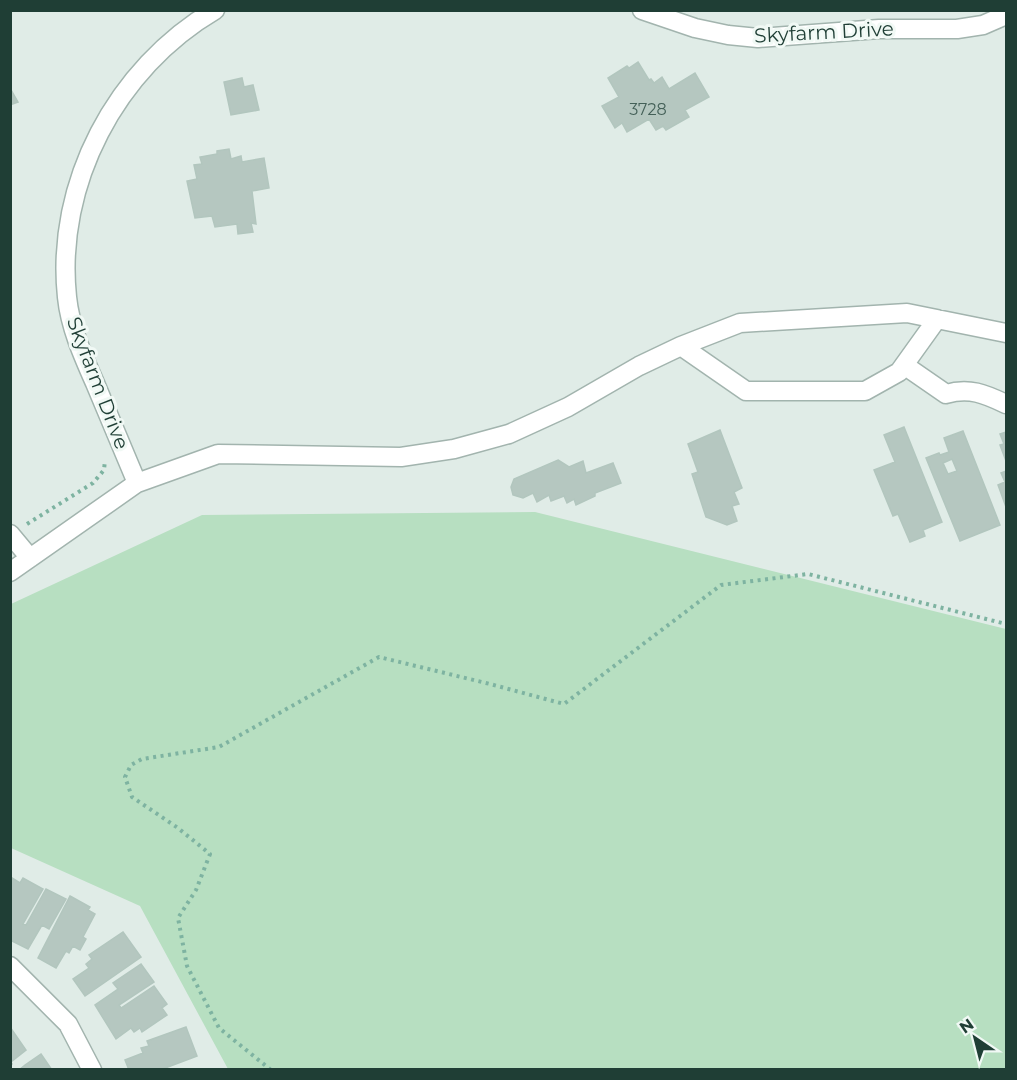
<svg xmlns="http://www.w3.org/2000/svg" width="1017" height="1080" viewBox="0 0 1017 1080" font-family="Montserrat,sans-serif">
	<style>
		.green { fill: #b7dfc1 }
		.building { fill: #b5c7c0; stroke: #b2c6be; stroke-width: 1.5; fill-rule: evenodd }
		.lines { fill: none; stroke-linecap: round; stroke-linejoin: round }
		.minor-casing { stroke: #a2b4ae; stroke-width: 21 }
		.path { stroke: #7eb3a1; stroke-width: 4; stroke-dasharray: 3 4.5; stroke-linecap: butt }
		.minor { stroke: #fff; stroke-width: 18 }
		.labels { text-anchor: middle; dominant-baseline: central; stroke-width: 6; stroke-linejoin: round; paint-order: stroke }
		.number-label { font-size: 16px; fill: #446058 }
		.street-label { font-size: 20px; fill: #1f3e35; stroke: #f1f9f5 }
	</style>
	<rect width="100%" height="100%" fill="#e0ece7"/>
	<path class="green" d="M535,512L1006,629V1069H228L140,906L11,848V604L202,515Z"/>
	<path class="building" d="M638,62L649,80L651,79L654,83L662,77L669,89L695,73L709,97L685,110L689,117L666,130L663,126L656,130L649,119L627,132L622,123L615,128L602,106L619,97L608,78L627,66L629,68Z
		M242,78L244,87L253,85L259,110L231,115L224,82Z
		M10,88L18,102L10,105Z
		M229,149L231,159L241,156L242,162L264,158L269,188L252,191L256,224L251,223L253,232L238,234L237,224L215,227L212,216L195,218L187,181L197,179L194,165L202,164L200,157L217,154V151Z
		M904,427L942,522L923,530L925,536L910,542L898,514L893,516L874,470L895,462L884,435Z
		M720,430L742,488L734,492L739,504L732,506L737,521L727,525L706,517L692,474L698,472L688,444Z
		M963,431L1000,525L960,541L926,458L939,453L940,455L949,452L944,438ZM952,459L957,471L948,474L943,463Z
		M1006,432V461L1000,445L1004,444L1000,434Z
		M558,460L569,467L583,461L586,473L613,463L621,483L595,493V496L576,505L574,499L567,503L564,496L551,501L549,495L537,502L533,493L523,498L513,495L511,487L514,479Z
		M1006,471V507L998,485L1005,482L1001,473Z
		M12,878L20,883L23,878L43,889L23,924L26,925L46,889L66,899L49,929L42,925L28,949L10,940V881Z
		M70,896L90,907L88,910L95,914L83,937L86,939L80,950L73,946L69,953L66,951L56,968L38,958Z
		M123,932L141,957L85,996L73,979L89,968L86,964L92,959L89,955Z
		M141,964L154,982L119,1005L121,1008L154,986L167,1004L162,1008L167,1015L142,1032L140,1028L134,1032L131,1028L116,1039L95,1005L118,989L113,983Z
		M10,1027L26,1050L11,1062L12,1064L10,1065Z
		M186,1027L197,1056L160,1070H129L125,1060L143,1053L141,1048L149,1046L147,1041Z
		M41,1054L52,1070H19L25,1065Z"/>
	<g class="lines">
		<g class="minor-casing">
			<path id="minor" d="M642,10L695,28L728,35L758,38L879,29H957L983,25L1006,15
				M681,346L746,391H865L899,372L937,319
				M904,365L946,394C969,387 985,394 1006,404
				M137,483C123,450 109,417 95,383C83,356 70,327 67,297C55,184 116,68 215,10
				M10,534L30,558
				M10,572L137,483L218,454L401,457L454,449L509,434L568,407L639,366L681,346L740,323L907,313L1006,333
				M10,966L68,1024L92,1070"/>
		</g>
		<path class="path" d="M27,524L93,483L104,470L105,460
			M271,1070L219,1028L187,966L178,918L196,890L210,854L178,828L132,797L125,777L131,765L142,759L219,747L379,657L490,684L564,704L721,585L808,574L1006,624"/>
		<use href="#minor" class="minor"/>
	</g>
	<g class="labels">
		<g class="number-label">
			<text x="648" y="109">3728</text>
		</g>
		<g class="street-label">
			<text transform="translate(824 32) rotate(-3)">Skyfarm Drive</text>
			<text transform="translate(98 383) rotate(69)">Skyfarm Drive</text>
		</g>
	</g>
	<rect width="1017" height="1080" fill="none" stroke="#1f3e35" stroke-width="24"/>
	<g transform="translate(975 1038) rotate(325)" stroke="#f1f9f5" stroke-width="4.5" paint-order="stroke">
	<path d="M0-4.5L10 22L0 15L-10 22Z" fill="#1f3e35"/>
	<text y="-9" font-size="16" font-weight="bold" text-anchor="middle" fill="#1f3e35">N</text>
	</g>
</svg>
